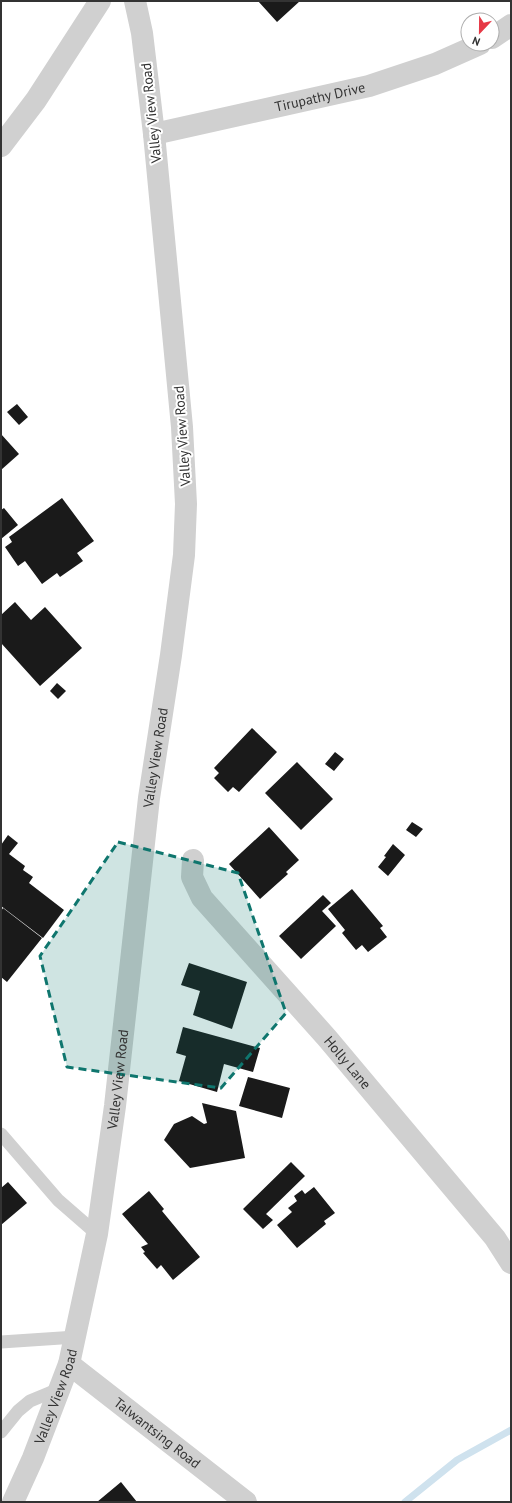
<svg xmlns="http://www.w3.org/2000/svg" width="512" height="1503" viewBox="0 0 512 1503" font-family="'PT Sans',sans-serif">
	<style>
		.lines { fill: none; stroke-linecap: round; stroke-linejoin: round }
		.stream { stroke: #cfe2ee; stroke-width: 7 }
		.building { fill: #1a1a1a }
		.service { stroke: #d0d0d0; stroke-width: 13 }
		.minor { stroke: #d0d0d0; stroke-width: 22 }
		.marked { fill: #0f766e; fill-opacity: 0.2; stroke: #0f766e; stroke-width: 3; stroke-dasharray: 8 5; stroke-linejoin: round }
		.labels { text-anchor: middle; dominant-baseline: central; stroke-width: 4; stroke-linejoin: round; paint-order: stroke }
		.street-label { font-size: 14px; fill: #333; stroke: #fff }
	</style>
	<rect width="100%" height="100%" fill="#fff"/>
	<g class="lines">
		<path class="stream" d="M405,1502L457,1460L511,1430"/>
	</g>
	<path class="building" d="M258,1H300L277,22Z
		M17,404L28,417L19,425L7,412Z
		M1,434L19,454L1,470Z
		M62,498L94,541L77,553L83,561L60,577L57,573L42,584L25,561L18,566L5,547L12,542L9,537Z
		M4,508L18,525L1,539V510Z
		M15,602L31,620L45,607L82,648L40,686L1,643V615Z
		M57,683L66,691L58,699L50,691Z
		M252,728L277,752L239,792L233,787L228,792L214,778L219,773L214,768Z
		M335,752L344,759L334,771L325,764Z
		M297,762L333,799L301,830L265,793Z
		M412,822L423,829L416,837L406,830Z
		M269,827L299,860L286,872L288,874L260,899L229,864Z
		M8,835L18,843L9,854L25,866L23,870L33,877L29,883L64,910L43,938L1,906V845Z
		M393,844L405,855L388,876L378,867L386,857L384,856Z
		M352,889L383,926L380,928L387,937L368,952L362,945L356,950L342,933L345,930L328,909Z
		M323,895L331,903L322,911L336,926L301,959L279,936Z
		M3,908L42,938L7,982L1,977V911Z
		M189,963L247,982L232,1029L193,1015L200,991L181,985Z
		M183,1027L260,1048L253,1072L224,1064L217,1092L179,1081L186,1056L176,1053Z
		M248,1077L290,1088L282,1118L239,1106Z
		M202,1103L236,1111L245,1158L190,1168L164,1140L174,1124L192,1116L204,1124L207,1123Z
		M291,1162L305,1176L266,1214L273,1220L263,1229L243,1209Z
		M8,1182L27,1203L1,1225V1188Z
		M314,1187L335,1213L324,1221L326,1224L297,1248L277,1225L292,1212L288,1208L297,1201L294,1196L302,1190L305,1194Z
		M149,1191L164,1209L162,1211L200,1257L173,1280L161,1265L157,1269L143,1253L145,1252L141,1247L148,1244L122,1214Z
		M121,1482L137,1502H97Z"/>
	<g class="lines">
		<path class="service" d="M1,1134L58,1200L97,1234
			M1,1342L76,1337
			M1,1432L18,1411L30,1401L59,1389"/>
		<g class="minor">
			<path d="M492,38L511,25"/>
			<path id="s1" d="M154,134L369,86L435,64L480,44"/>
			<path d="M1,146L36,100L100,1"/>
			<path id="s2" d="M193,860L192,877L202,898L327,1038L495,1238L511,1263"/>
			<path id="s3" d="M69,1364L246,1502"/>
			<path id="s4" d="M13,1502L33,1458L69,1364L97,1234L115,1106L149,798L171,655L184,555L186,504L182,427L154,134L142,33L135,1"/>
		</g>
	</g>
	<path class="marked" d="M118,842L238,873L286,1013L221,1088L67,1067L40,956Z"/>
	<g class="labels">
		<g class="street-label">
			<text stroke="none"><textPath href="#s1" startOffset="170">Tirupathy Drive</textPath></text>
			<text transform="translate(151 113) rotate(-96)">Valley View Road</text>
			<text transform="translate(182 436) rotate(-94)">Valley View Road</text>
			<text stroke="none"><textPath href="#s4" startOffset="762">Valley View Road</textPath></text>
			<text stroke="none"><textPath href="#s2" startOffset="260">Holly Lane</textPath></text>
			<text stroke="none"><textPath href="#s4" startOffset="438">Valley View Road</textPath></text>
			<text stroke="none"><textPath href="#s4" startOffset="114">Valley View Road</textPath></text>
			<text stroke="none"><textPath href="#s3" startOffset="112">Talwantsing Road</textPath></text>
		</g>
	</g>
	<rect width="512" height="1503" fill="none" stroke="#333333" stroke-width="4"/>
	<g transform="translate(480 32) rotate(202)"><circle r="19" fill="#ffffff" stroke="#adadad"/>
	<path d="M0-3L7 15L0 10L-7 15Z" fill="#e63946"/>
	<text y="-6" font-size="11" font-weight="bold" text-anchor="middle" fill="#333333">N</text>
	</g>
</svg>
